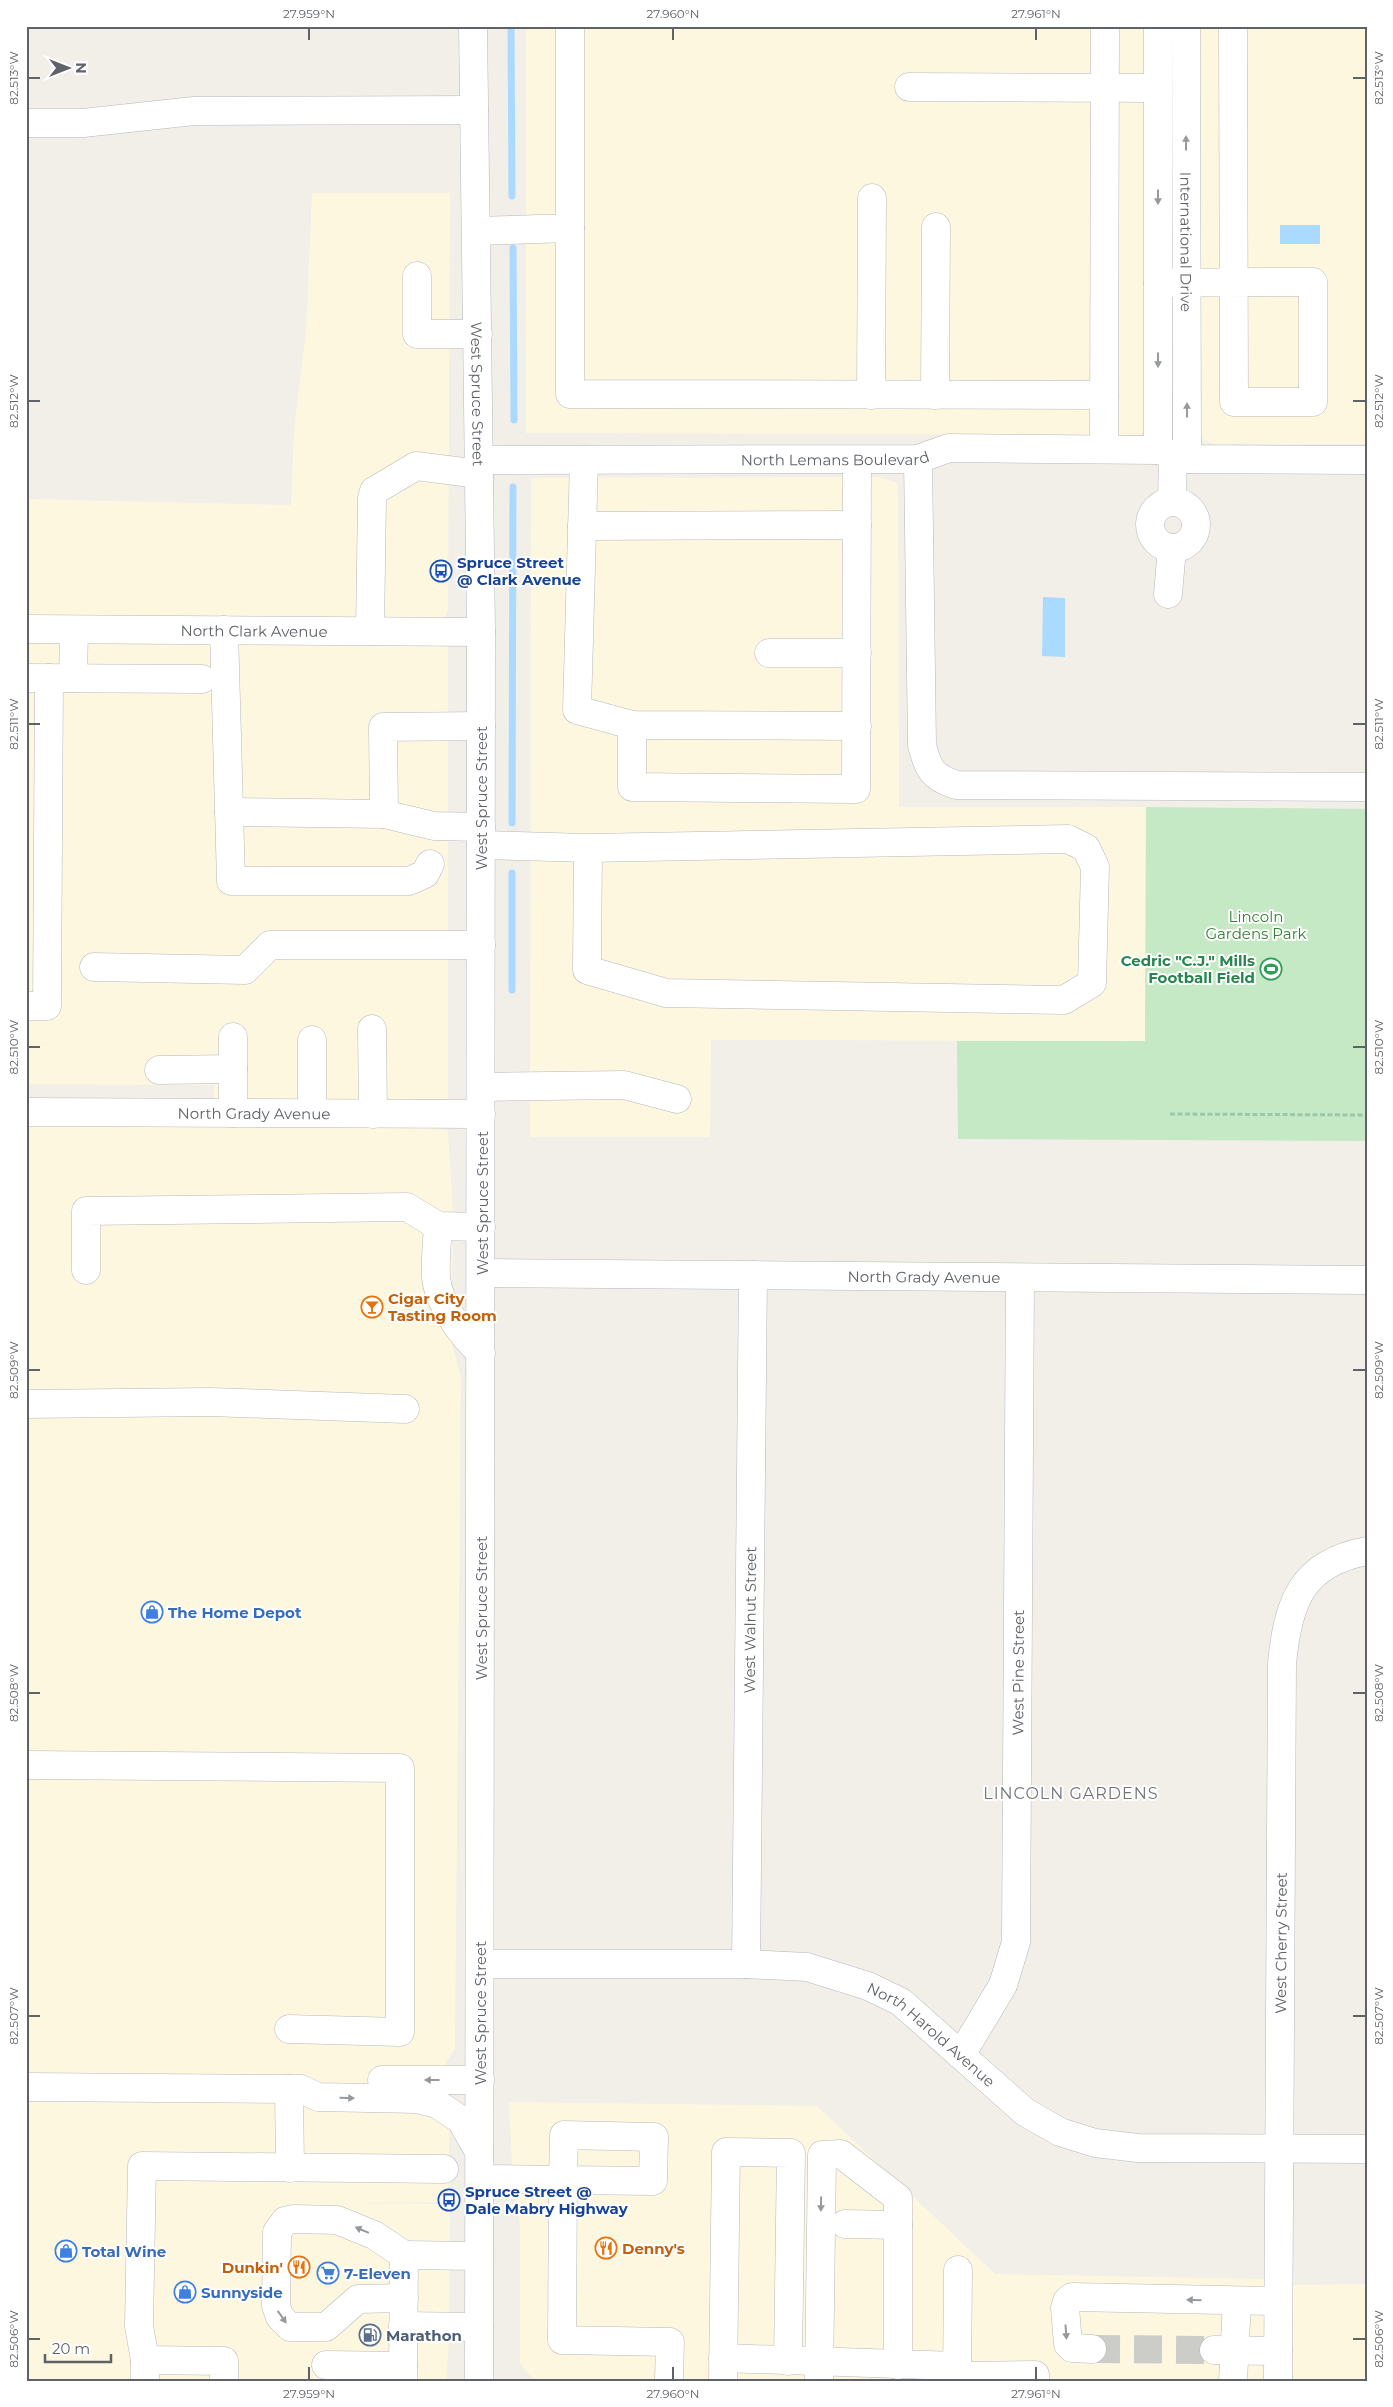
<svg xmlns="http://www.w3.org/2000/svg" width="1393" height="2407" viewBox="0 0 1393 2407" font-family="Montserrat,sans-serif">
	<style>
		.commercial { fill: #fef7e0 }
		.green { fill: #c5e8c5 }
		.water { fill: #aadaff }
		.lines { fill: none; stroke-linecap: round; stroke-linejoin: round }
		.stream { stroke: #aadaff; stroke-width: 7 }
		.minor-tunnel { stroke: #ccccc8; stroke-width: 28; stroke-dasharray: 28 14; stroke-linecap: butt }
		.minor-casing { stroke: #b5b8bc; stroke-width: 29 }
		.path { stroke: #9cc7a9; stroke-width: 3; stroke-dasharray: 5 2.5; stroke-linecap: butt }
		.minor { stroke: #fff; stroke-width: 28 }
		.oneway { fill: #979a9d }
		.ticks { fill: none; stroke: #5f6368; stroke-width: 2 }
		.labels { text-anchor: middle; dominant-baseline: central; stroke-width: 4; stroke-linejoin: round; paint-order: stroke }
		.street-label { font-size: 15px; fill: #5f6368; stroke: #fff }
		.transit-label { font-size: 15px; font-weight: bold; fill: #164399; stroke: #fff; text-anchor: start }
		.park-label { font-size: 15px; fill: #348238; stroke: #fff }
		.leisure-label { font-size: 15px; font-weight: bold; fill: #27864d; stroke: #fff; text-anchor: end }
		.food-label { font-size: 15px; font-weight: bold; fill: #c56008; stroke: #fff; text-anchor: start }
		.shop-label { font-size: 15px; font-weight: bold; fill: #366cbe; stroke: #fff; text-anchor: start }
		.service-label { font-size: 15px; font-weight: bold; fill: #4e5e75; stroke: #fff; text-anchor: start }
		.neighbourhood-label { font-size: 16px; letter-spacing: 1px; fill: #70757a; stroke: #fff }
		.neatline { fill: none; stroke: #5f6368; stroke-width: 2 }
		.ticks-label { font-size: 12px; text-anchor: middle; fill: #5f6368 }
	</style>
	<rect width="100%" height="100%" fill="#f1efe8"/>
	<path class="commercial" d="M526,26H1147L1144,431L1139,435L526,433Z
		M1198,26H1367V444H1213L1203,440L1198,429Z
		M312,193H450L448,608L445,618L26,616V499L291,505L294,431L306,331Z
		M881,477L898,484L899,807H1146L1145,1041L711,1040L710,1137H530L531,478Z
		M448,638V1098L438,1103L214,1101V1085L26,1084V641Z
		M26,1125L429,1126L448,1131L453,1214L451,1340L461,1378L455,2042V2049L446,2062L450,2092L448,2202L336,2203L450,2204L449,2341L446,2381H26Z
		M509,2102L817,2106L995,2274L1265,2279L1263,2381H534L520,2363V2224L512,2164Z
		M1367,2284V2381H1290L1291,2285Z"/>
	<path class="green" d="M1146,807L1367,809V1141L958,1139L957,1041H1145Z"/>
	<path class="water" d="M1280,225H1320V244H1280Z
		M1043,597L1065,598V657L1042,656Z"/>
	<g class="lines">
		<path class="stream" d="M511,26L512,196
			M513,248L514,420
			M512,823L513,487
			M512,990V873"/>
		<path class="minor-tunnel" d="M1092,2349L1214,2350"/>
		<g class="minor-casing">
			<g id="minor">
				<path id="s1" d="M473,26L481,632L479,2381"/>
				<path d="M570,26V394L1104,395"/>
				<path d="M1158,26V450"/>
				<path id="s2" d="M1186,26L1187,459"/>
				<path d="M909,87L1158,88"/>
				<path d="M26,123H83L194,111L474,110"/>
				<path d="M476,231L570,228"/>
				<path d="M417,276V334H478"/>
				<path d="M1158,283C1210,282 1261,282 1313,282V402H1234L1233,26"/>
				<path d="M871,395L872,198"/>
				<path d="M935,395L936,227"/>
				<path d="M1104,449L1105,26"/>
				<path d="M918,459L922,745C928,769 932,777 956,785L1367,787"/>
				<path id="s3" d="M479,460L918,459L949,448L1158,450L1187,459L1367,460"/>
				<path d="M584,460L577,710L632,725L857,726"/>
				<circle cx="1173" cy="525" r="23"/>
				<path d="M1172,502L1173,454"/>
				<path d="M582,526L857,525"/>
				<path d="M1168,594L1172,548"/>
				<path id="s4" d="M26,629L481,632"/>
				<path d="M224,630L231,881H409L425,874L430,864"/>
				<path d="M370,631L372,498L374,491L416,466L479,474"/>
				<path d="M769,653H857"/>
				<path d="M26,678L202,679"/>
				<path d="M73,678L74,630"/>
				<path d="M632,725V787L856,789L857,460"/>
				<path d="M229,812L384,814L434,826L481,827"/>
				<path d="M384,814L383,727L481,726"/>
				<path d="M481,845L588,848L1068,839L1086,848L1095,867L1092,983L1064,1000L666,993L587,970L588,848"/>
				<path d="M94,967L245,970L270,945H481"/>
				<path d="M26,1006H47L49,678"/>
				<path d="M372,1029L373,1114"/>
				<path d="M233,1037V1113"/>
				<path d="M159,1070L233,1069"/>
				<path d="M481,1087L624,1085L677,1099"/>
				<path id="s5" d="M26,1112L481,1114"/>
				<path d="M312,1113V1040"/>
				<path d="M438,1226C437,1243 435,1261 436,1277C438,1303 463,1337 481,1353"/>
				<path d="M86,1270V1211L407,1207L438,1226L481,1227"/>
				<path id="s6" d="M482,1273L1367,1280"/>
				<path d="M26,1404L211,1402L405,1409"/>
				<path d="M26,1765L400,1768V2032L289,2029"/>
				<path id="s7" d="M481,1964H746L807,1967L868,1986L901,2002L1025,2112L1060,2132L1095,2143L1138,2148L1367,2149"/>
				<path id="s8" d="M746,1964L753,1275"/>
				<path id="s9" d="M961,2055L1003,1985L1016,1942L1020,1278"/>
				<path d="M382,2080H480"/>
				<path d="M26,2087L301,2089L318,2097L416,2099L437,2104L461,2120L479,2152"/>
				<path d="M289,2089L290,2168"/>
				<path d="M480,2179L563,2180L564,2135L654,2137L653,2181L563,2180L562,2340L670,2342L669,2381"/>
				<path d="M845,2224L898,2225"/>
				<path d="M404,2255L374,2235L337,2220L294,2219L285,2221L277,2232L276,2306L280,2317L290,2327H326L358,2299L404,2298"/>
				<path d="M403,2326L479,2327"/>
				<path d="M1092,2349L1072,2348L1068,2344L1065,2308L1067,2301L1072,2297L1278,2301"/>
				<path d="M1214,2350L1278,2351"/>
				<path d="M723,2358L956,2366"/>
				<path d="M145,2360L224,2361V2381"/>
				<path d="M326,2365L403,2366"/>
				<path d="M956,2376L1035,2375V2381"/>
				<path d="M145,2381V2360L139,2326L142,2166L444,2169"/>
				<path d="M403,2381L404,2255L479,2256"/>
				<path d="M723,2381L726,2152L791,2153L788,2361"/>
				<path d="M819,2381L822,2155L841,2154L898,2198V2365"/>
				<path d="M957,2381L958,2270"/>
				<path d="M1233,2381L1237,2301"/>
				<path id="s10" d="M1278,2381L1282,1663C1288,1603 1301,1563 1367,1551"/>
			</g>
		</g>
		<path class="path" d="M1170,1114L1367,1115"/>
		<use href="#minor" class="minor"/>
	</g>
	<defs><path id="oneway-solid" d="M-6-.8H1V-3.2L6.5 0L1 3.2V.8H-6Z" transform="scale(1.25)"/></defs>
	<g class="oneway">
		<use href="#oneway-solid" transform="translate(1186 143) rotate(-90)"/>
		<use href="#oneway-solid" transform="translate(1158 197) rotate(90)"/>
		<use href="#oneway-solid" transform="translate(1158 360) rotate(90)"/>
		<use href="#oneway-solid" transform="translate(1187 410) rotate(-90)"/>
		<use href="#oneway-solid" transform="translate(432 2080) rotate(-180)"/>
		<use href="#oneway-solid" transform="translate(347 2098) rotate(1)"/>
		<use href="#oneway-solid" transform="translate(821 2204) rotate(91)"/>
		<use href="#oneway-solid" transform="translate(362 2230) rotate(-157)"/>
		<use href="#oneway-solid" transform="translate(1194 2300) rotate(-179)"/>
		<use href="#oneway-solid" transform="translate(282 2317) rotate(55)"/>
		<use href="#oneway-solid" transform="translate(1066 2332) rotate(86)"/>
	</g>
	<path class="ticks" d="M309,28V40M673,28V40M1036,28V40M28,78H40M1353,78H1366M28,401H40M1353,401H1366M28,724H40M1353,724H1366M28,1047H40M1353,1047H1366M28,1370H40M1353,1370H1366M28,1693H40M1353,1693H1366M28,2016H40M1353,2016H1366M28,2339H40M1353,2339H1366M309,2367V2380M673,2367V2380M1036,2367V2380"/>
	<defs>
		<g id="bus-ring" transform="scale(1.125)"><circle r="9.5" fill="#fff" stroke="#1a4fb4" stroke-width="1.5"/><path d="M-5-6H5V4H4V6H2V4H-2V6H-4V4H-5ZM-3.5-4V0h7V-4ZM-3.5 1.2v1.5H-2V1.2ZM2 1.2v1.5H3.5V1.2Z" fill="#1a4fb4"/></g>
		<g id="stadium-ring" transform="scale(1.125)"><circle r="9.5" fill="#fff" stroke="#2e9e5b" stroke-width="1.5"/><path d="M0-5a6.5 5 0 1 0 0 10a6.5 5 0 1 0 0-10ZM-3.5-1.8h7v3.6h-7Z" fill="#2e9e5b"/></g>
		<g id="bar-ring" transform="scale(1.125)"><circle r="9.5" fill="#fff" stroke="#e8710a" stroke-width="1.5"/><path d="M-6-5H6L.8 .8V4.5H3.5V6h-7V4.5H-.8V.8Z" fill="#e8710a"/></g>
		<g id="shop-ring" transform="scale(1.125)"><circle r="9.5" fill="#fff" stroke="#3f7fe0" stroke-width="1.5"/><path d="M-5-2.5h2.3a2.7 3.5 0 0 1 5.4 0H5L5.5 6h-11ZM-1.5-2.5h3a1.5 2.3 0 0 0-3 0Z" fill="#3f7fe0"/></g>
		<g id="restaurant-ring" transform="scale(1.125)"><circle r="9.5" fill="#fff" stroke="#e8710a" stroke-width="1.5"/><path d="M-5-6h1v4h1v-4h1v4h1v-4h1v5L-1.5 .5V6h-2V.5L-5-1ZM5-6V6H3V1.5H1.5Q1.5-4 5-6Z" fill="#e8710a"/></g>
		<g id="supermarket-ring" transform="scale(1.125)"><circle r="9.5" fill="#fff" stroke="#3f7fe0" stroke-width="1.5"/><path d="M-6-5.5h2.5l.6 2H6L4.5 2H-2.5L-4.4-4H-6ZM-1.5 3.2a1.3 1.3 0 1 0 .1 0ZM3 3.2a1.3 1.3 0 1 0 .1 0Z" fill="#3f7fe0"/></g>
		<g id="fuel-ring" transform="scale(1.125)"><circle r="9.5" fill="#fff" stroke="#5c6f8a" stroke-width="1.5"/><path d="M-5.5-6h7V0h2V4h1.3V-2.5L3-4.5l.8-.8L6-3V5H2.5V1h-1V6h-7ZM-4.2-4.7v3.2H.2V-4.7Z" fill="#5c6f8a"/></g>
	</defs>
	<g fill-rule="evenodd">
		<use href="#bus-ring" x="441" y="571"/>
		<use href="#stadium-ring" x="1271" y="969"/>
		<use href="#bar-ring" x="372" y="1307"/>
		<use href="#shop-ring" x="152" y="1612"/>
		<use href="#bus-ring" x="449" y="2200"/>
		<use href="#restaurant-ring" x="606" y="2248"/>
		<use href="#shop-ring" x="66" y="2251"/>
		<use href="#restaurant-ring" x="299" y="2267"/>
		<use href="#supermarket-ring" x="328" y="2273"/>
		<use href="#shop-ring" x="185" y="2292"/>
		<use href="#fuel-ring" x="370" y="2335"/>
	</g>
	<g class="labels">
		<g class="street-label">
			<text stroke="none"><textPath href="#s2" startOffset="216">International Drive</textPath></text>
			<text stroke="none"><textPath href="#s1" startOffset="368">West Spruce Street</textPath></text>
			<text stroke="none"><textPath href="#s3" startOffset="356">North Lemans Boulevard</textPath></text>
			<text stroke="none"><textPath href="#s4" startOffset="228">North Clark Avenue</textPath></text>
			<text transform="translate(481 798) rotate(-90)">West Spruce Street</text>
			<text stroke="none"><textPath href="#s5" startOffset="228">North Grady Avenue</textPath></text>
			<text transform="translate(482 1203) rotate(-90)">West Spruce Street</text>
			<text stroke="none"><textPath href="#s6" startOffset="442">North Grady Avenue</textPath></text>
			<text transform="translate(481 1608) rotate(-90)">West Spruce Street</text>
			<text stroke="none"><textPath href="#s8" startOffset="344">West Walnut Street</textPath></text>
			<text stroke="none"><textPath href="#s9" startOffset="396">West Pine Street</textPath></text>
			<text stroke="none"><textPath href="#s10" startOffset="438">West Cherry Street</textPath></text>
			<text transform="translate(480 2013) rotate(-90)">West Spruce Street</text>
			<text stroke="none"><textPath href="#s7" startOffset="470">North Harold Avenue</textPath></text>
		</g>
		<g class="transit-label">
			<text x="457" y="562">Spruce Street<tspan x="457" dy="17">@ Clark Avenue</tspan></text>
			<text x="465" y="2191">Spruce Street @<tspan x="465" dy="17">Dale Mabry Highway</tspan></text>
		</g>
		<g class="park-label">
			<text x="1256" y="916">Lincoln<tspan x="1256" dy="17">Gardens Park</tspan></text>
		</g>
		<g class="leisure-label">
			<text x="1255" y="960">Cedric "C.J." Mills<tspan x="1255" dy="17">Football Field</tspan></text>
		</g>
		<g class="food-label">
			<text x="388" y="1298">Cigar City<tspan x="388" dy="17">Tasting Room</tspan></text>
			<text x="622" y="2248">Denny's</text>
			<text x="283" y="2267" text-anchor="end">Dunkin'</text>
		</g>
		<g class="shop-label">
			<text x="168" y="1612">The Home Depot</text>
			<text x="82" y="2251">Total Wine</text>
			<text x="344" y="2273">7-Eleven</text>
			<text x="201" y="2292">Sunnyside</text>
		</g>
		<g class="service-label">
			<text x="386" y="2335">Marathon</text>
		</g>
		<g class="neighbourhood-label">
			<text x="1071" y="1793">LINCOLN GARDENS</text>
		</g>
	</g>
	<rect width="1393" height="2407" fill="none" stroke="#ffffff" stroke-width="55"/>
	<g transform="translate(68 68) rotate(90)" stroke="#ffffff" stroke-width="4" paint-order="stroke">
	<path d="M0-4L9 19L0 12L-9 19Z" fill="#5f6368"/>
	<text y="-8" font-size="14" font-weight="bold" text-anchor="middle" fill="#5f6368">N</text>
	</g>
	<path d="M45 2354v8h66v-8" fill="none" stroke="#5f6368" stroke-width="2.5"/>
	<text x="52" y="2354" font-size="15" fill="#5f6368" stroke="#ffffff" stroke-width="4" paint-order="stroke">20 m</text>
	<rect x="28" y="28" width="1338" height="2352" class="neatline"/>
	<g class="ticks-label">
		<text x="309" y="18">27.959°N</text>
		<text x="673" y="18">27.960°N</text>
		<text x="1036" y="18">27.961°N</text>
		<text transform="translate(1379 78) rotate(-90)" y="4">82.513°W</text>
		<text transform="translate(14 78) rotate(-90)" y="4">82.513°W</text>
		<text transform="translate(1379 401) rotate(-90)" y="4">82.512°W</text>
		<text transform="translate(14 401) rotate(-90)" y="4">82.512°W</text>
		<text transform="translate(14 724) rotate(-90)" y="4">82.511°W</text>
		<text transform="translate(1379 724) rotate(-90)" y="4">82.511°W</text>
		<text transform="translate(14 1047) rotate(-90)" y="4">82.510°W</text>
		<text transform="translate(1379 1047) rotate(-90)" y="4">82.510°W</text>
		<text transform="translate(1379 1370) rotate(-90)" y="4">82.509°W</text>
		<text transform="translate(14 1370) rotate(-90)" y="4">82.509°W</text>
		<text transform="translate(14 1693) rotate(-90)" y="4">82.508°W</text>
		<text transform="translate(1379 1693) rotate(-90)" y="4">82.508°W</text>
		<text transform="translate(14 2016) rotate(-90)" y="4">82.507°W</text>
		<text transform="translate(1379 2016) rotate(-90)" y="4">82.507°W</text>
		<text transform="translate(14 2339) rotate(-90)" y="4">82.506°W</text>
		<text transform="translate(1379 2339) rotate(-90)" y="4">82.506°W</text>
		<text x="309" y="2398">27.959°N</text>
		<text x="673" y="2398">27.960°N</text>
		<text x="1036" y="2398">27.961°N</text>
	</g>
</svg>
